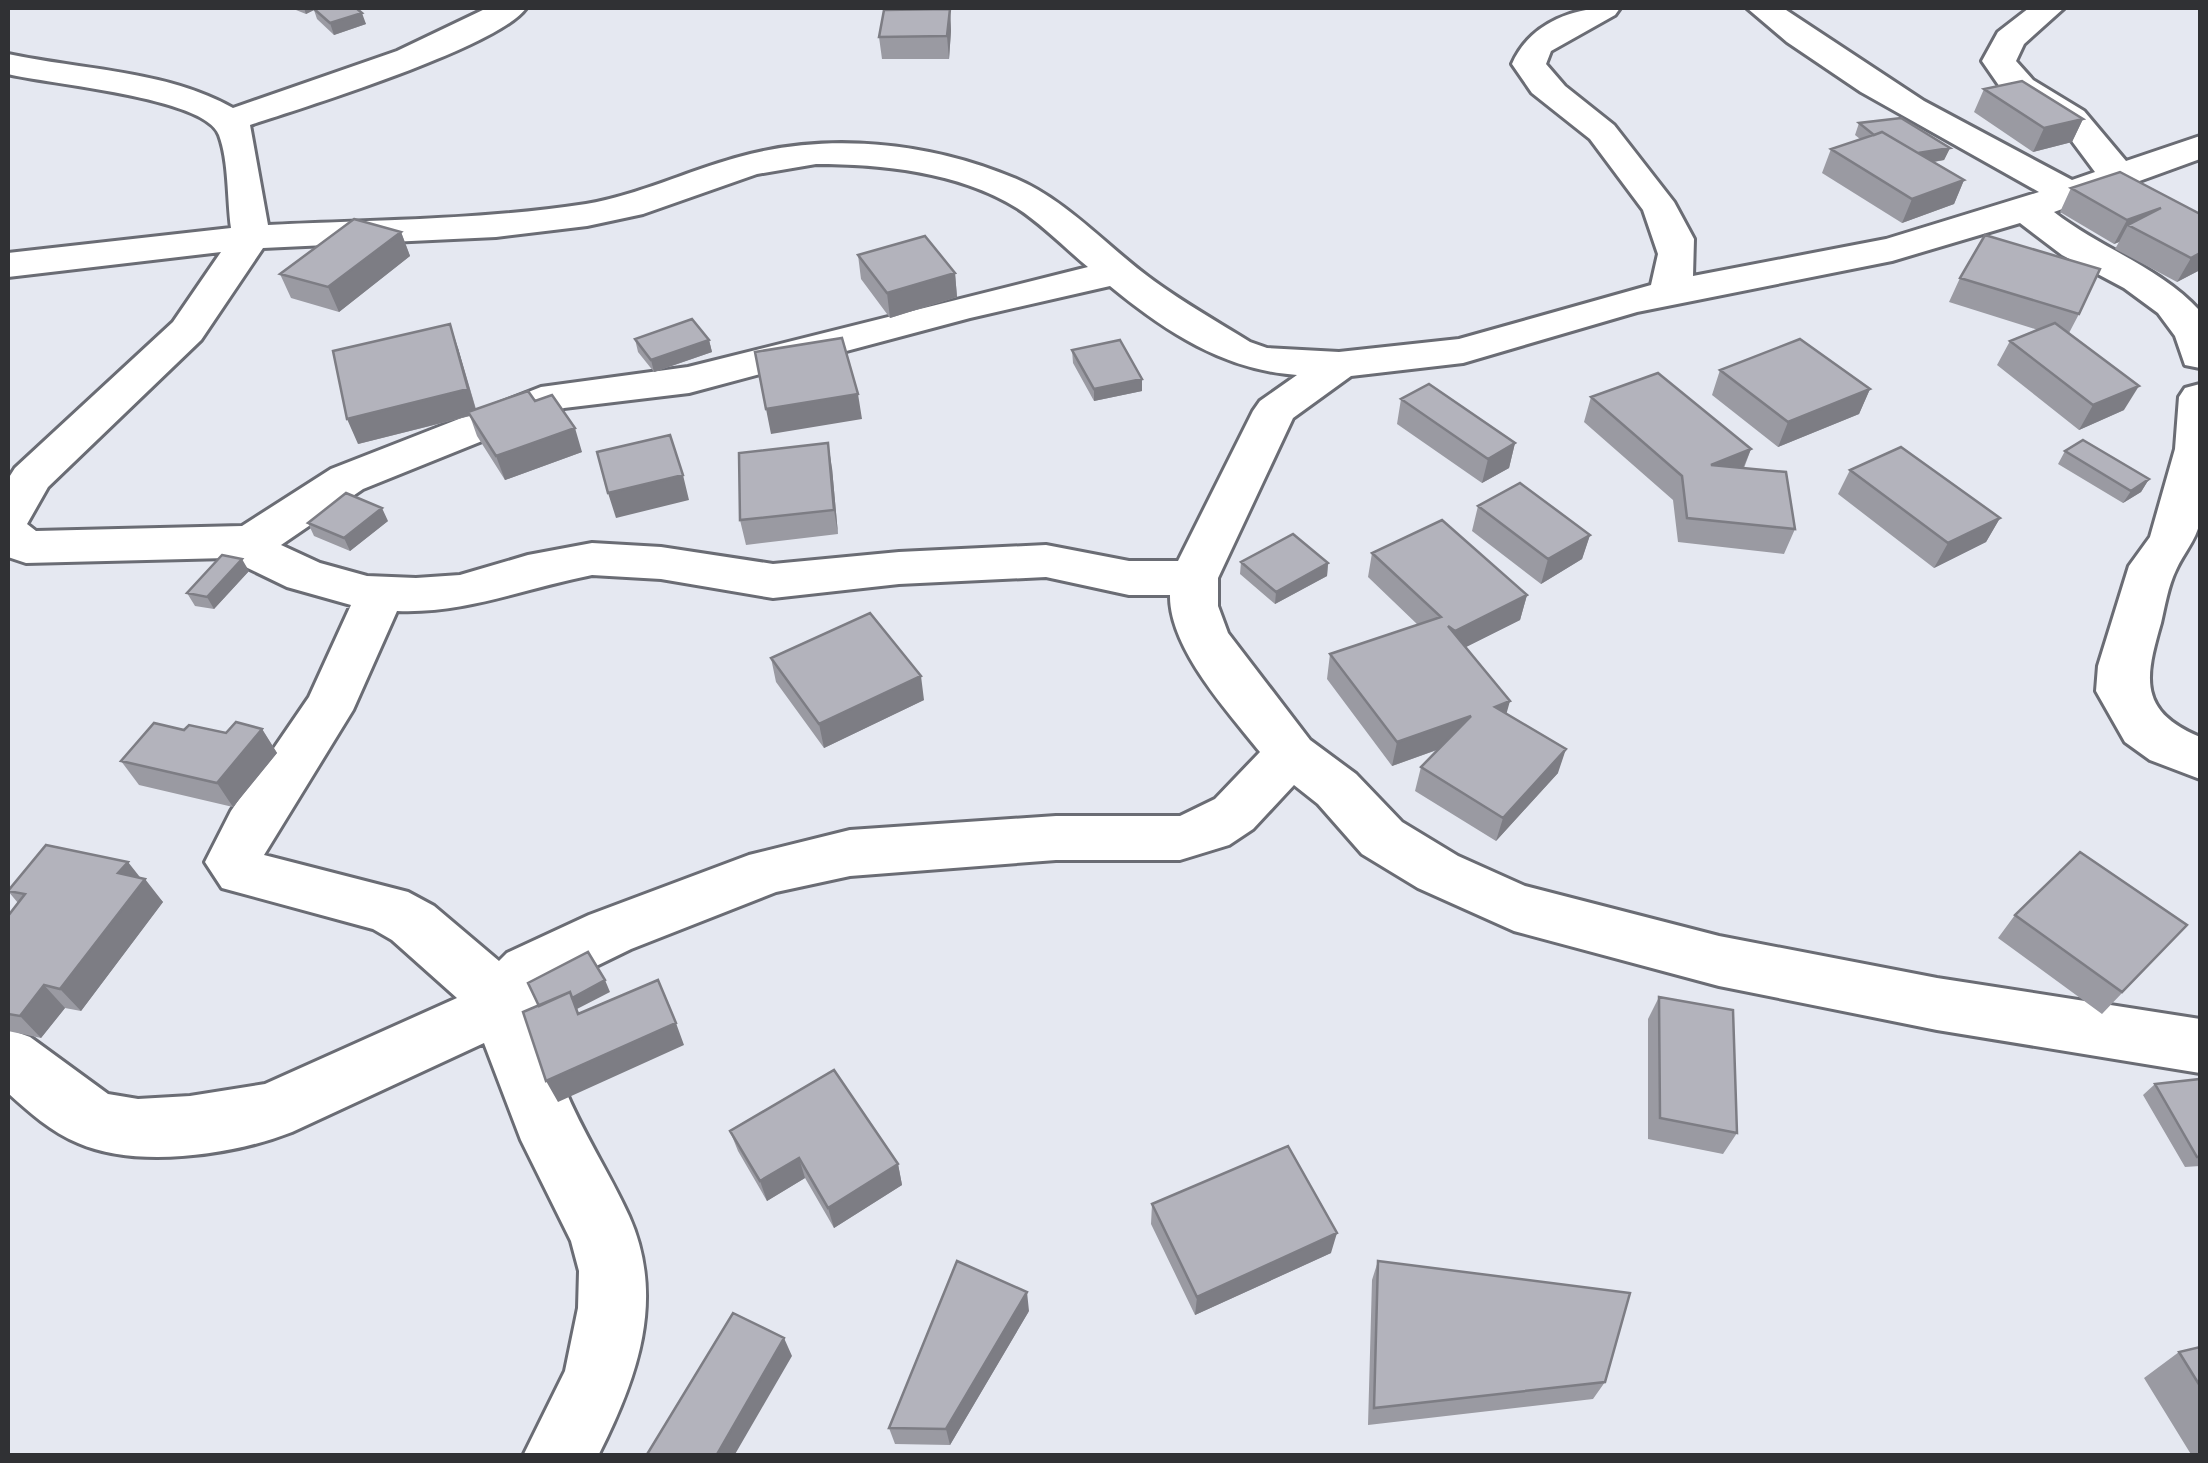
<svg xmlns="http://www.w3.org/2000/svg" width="2208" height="1463" viewBox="0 0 2208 1463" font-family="Figtree,sans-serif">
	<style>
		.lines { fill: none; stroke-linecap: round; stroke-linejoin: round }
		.street-casing { stroke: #6a6c74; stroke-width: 6 }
		.street { fill: #fff; fill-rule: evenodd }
		.wall { fill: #9a9aa2 }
		.shaded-wall { fill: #7d7d84 }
		.building { fill: #b3b3bc; stroke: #7d7d84; stroke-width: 2.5 }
	</style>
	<rect width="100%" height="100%" fill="#e5e8f1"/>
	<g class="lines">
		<g class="street-casing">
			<path id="street" d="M487,8H526C499,47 302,108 250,125L268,225C374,220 482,220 586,204C639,195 687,171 739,157C827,132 929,142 1014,178C1067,200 1107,247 1154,281C1184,303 1218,322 1250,342L1267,348L1339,352L1459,339L1651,285L1658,254L1643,210L1590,139L1532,93L1512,64C1530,22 1577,5 1620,8L1615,15L1551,51L1546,64L1565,86L1614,125L1674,202L1694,239L1693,276L1886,239L2039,192L1861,92L1787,42L1747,8H1783L1924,101L2072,180L2095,172L2060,125L2000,87L1982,61L1998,32L2029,8H2064L2024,44L2016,61L2033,80L2084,111L2126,161L2200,136V159L2054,212C2100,248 2160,267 2200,311V368L2185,365L2175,336L2158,313L2124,288L2062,255L2020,223L1892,261L1637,312L1463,363L1351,376L1293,418L1218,578V606L1228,633L1310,740L1356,774L1402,822L1458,856L1525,886L1719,936L1937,978L2200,1019V1073L1937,1030L1719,986L1514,931L1418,888L1362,854L1318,804L1294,785L1253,829L1229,845L1180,860H1056L850,876L776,892L631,949L549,989L538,1001C535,1029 553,1061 564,1087C582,1132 609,1172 629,1216C666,1299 637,1379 598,1456H523L565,1371L578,1308L579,1271L571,1241L521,1140L484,1043L292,1132C233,1155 137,1169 78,1143C51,1132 29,1112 8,1093V1029L30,1037L108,1094L138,1099L190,1096L265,1084L457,998L392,940L373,929L222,888L205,862L231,811L309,697L351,605L287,587L227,558L26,563L8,557V479L15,468L173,322L221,252L8,277V253L231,228C227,199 229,162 219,135C206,97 47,84 8,74V54C81,70 166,70 233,108L397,51ZM816,164C883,164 959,172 1017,208C1042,224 1065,248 1088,267L688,367L541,387L331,469L242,526L36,531L27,524L48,487L201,340L263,248L496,237L587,226L643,214L757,174ZM1110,286C1166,332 1224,370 1297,375L1260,401L1253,411L1178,561H1129L1046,545L899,552L773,564L661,547L592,543L528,555L460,575L416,578L367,576L320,563L281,545L363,489L564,408L689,393L970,318ZM592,575L661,579L773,598L899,584L1046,577L1129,595H1170C1169,648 1228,712 1260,752L1215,799L1180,816H1056L850,830L749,855L589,915L507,953L499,961L434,906L408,892L264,855L353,710L397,611C465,614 526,588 592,575Z
				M2200,384V522C2195,542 2184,552 2176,570C2168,586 2165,606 2161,623C2145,678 2138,711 2200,737V779L2150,760L2125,742L2096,691L2098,666L2129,566L2150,537L2175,449L2179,397L2185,388Z"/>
		</g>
		<use href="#street" class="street"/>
	</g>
	<path class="wall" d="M291,8H356L366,24L334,35L317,19L314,10L306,14Z
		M950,9L951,31L949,59H882L879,37Z
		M1984,89L2083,119L2072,142L2033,152L1974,112Z
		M1859,123L1950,148L1944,160L1934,162L1964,180L1954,204L1902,223L1822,173L1831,149L1860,139L1855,135Z
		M2071,188L2200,214V270L2177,282L2115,249L2119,242L2114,244L2060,212Z
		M401,232L410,256L339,312L291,298L280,274Z
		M858,255L955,273L957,297L890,318L861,279Z
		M1960,278L2079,314L2069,333L2124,410L2079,430L1997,365L2010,341L2038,330L1949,302Z
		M635,339L709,340L712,352L654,372L638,352Z
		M458,348L476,409L535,401L582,452L505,480L477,436L470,416L358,444Z
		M1072,350L1142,379V391L1094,401L1073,363Z
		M1720,370L1870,389L1859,414L1778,447L1712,395Z
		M1591,397L1751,449L1744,468L1795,529L1784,554L1678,542L1673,500L1584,422Z
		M1401,399L1515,443L1509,468L1482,483L1397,424Z
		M2065,451L2149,479L2141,492L2123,503L2058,464Z
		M832,468L838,534L746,545L740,520Z
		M1850,470L2000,518L1986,542L1934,568L1838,494Z
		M1478,506L1590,535L1582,559L1541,584L1472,531Z
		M388,521L350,551L314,536L308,523Z
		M1372,553L1527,595L1520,620L1466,647L1507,714L1558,773L1496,841L1415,791L1421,767L1437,750L1392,766L1327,679L1330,654L1418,625L1368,577Z
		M1241,562L1328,563L1327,576L1275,604L1240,574Z
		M249,571L214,609L195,606L187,593Z
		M771,658L924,700L824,748L776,682Z
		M262,729L277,753L233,807L139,785L121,761L184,730L226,733Z
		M140,878L163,902L81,1011L65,1008L41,1038L8,1031V916L18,903L8,891Z
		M2015,915L2187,925L2102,1014L1998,938Z
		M1659,997L1737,1133L1723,1154L1648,1139V1019Z
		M2200,1079V1166L2185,1167L2143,1095L2155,1084Z
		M730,1131L898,1164L902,1185L834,1228L805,1178L767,1201L738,1151Z
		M1152,1204L1331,1253L1195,1315L1151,1224Z
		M1378,1261L1605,1382L1593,1399L1368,1425L1372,1280Z
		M1029,1311L950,1445L895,1444L889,1428Z
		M2200,1347V1456H2192L2144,1378L2179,1352Z"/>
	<path class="shaded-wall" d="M304,8H313L314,10L306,14Z
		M950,9L951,31L949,59L947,36Z
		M362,13L366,24L334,35L330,23Z
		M2083,119L2072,142L2033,152L2044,128Z
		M1950,148L1944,160L1894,168L1899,156Z
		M1964,180L1954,204L1902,223L1912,199Z
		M2161,208L2128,225L2119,242L2114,244L2127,220Z
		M401,232L410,256L339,312L328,287Z
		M2200,253V270L2177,282L2191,258Z
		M955,273L957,297L890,318L887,293Z
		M450,324L458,348L477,414L358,444L347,419Z
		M709,340L712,352L654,372L651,360Z
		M1142,379V391L1094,401V389Z
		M2139,386L2124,410L2079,430L2093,405Z
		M1870,389L1859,414L1778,447L1788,422Z
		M858,394L862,419L771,434L766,409Z
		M575,428L582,452L505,480L496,456Z
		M828,443L832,468L838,534L834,510Z
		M1515,443L1509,468L1482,483L1488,459Z
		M1751,449L1741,473L1711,465Z
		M683,475L689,500L616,518L608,493Z
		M2149,479L2141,492L2123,503L2131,491Z
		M382,508L388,521L350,551L344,538Z
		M2000,518L1986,542L1934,568L1948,543Z
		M1590,535L1582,559L1541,584L1548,559Z
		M242,559L249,571L214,609L207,597Z
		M1328,563L1327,576L1275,604L1276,592Z
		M1527,595L1520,620L1450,655L1455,631Z
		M921,676L924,700L824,748L819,724Z
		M1510,701L1503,726L1495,707Z
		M1471,716L1464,740L1392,766L1397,742Z
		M262,729L277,753L233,807L217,783Z
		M1566,749L1558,773L1496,841L1503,818Z
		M128,862L143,881L145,879L163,902L81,1011L60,989L118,873Z
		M605,980L610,992L577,1009L589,1036L542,1013Z
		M44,985L65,1008L41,1038L20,1016Z
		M676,1023L684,1045L558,1102L546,1081Z
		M799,1158L805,1178L767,1201L760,1181Z
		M898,1164L902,1185L834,1228L828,1208Z
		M1337,1233L1331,1253L1195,1315L1197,1297Z
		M1027,1292L1029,1311L950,1445L946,1429Z
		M784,1338L792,1356L734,1456H716Z"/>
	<path class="building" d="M313,8H356L362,13L330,23Z
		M950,9L947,36L879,37L884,10Z
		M2022,81L2083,119L2044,128L1984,89Z
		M1901,118L1950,148L1918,153L1882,132L1874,135L1859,123Z
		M1882,132L1964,180L1912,199L1831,149Z
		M2120,172L2200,214V253L2191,258L2128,225L2161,208L2127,220L2071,188Z
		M354,219L401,232L328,287L280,274Z
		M1985,235L2100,269L2079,314L1960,278Z
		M925,236L955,273L887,293L858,255Z
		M692,319L709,340L651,360L635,339Z
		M2055,323L2139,386L2093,405L2010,341Z
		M450,324L468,389L347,419L333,351Z
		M842,338L858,394L766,409L755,352Z
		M1800,339L1870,389L1788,422L1720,370Z
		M1120,340L1142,379L1094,389L1072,350Z
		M1658,373L1751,449L1711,465L1786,472L1795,529L1687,518L1682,476L1591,397Z
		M1429,384L1515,443L1488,459L1401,399Z
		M528,391L535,401L552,395L575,428L496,456L468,412Z
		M670,435L683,475L608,493L597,452Z
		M2083,440L2149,479L2131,491L2065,451Z
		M828,443L834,510L740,520L739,453Z
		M1901,447L2000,518L1948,543L1850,470Z
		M1520,483L1590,535L1548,559L1478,506Z
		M346,493L382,508L344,538L308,523Z
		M1442,520L1527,595L1455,631L1448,626L1510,701L1495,707L1566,749L1503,818L1421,767L1471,716L1397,742L1330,654L1441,617L1372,553Z
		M1293,534L1328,563L1276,592L1241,562Z
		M222,555L242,559L207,597L187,593Z
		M870,613L921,676L819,724L771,658Z
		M236,722L262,729L217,783L121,761L154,723L184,730L189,725L226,733Z
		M46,845L128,862L118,873L145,879L60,989L44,985L20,1016L8,1014V916L25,894L8,891Z
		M2080,852L2187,925L2122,992L2015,915Z
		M588,952L605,980L572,998L570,992L539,1006L528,983Z
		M658,980L676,1023L546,1081L523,1012L570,992L578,1014Z
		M1659,997L1733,1010L1737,1133L1660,1118Z
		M834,1070L898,1164L828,1208L799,1158L760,1181L730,1131Z
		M2200,1079V1157H2197L2155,1084Z
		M1288,1146L1337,1233L1197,1297L1152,1204Z
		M957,1261L1027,1292L946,1429L889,1428Z
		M1378,1261L1630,1293L1605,1382L1374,1408Z
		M733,1313L784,1338L716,1456H646Z
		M2200,1347V1386L2179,1352Z"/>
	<rect width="2208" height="1463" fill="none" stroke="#303134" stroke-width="20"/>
</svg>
